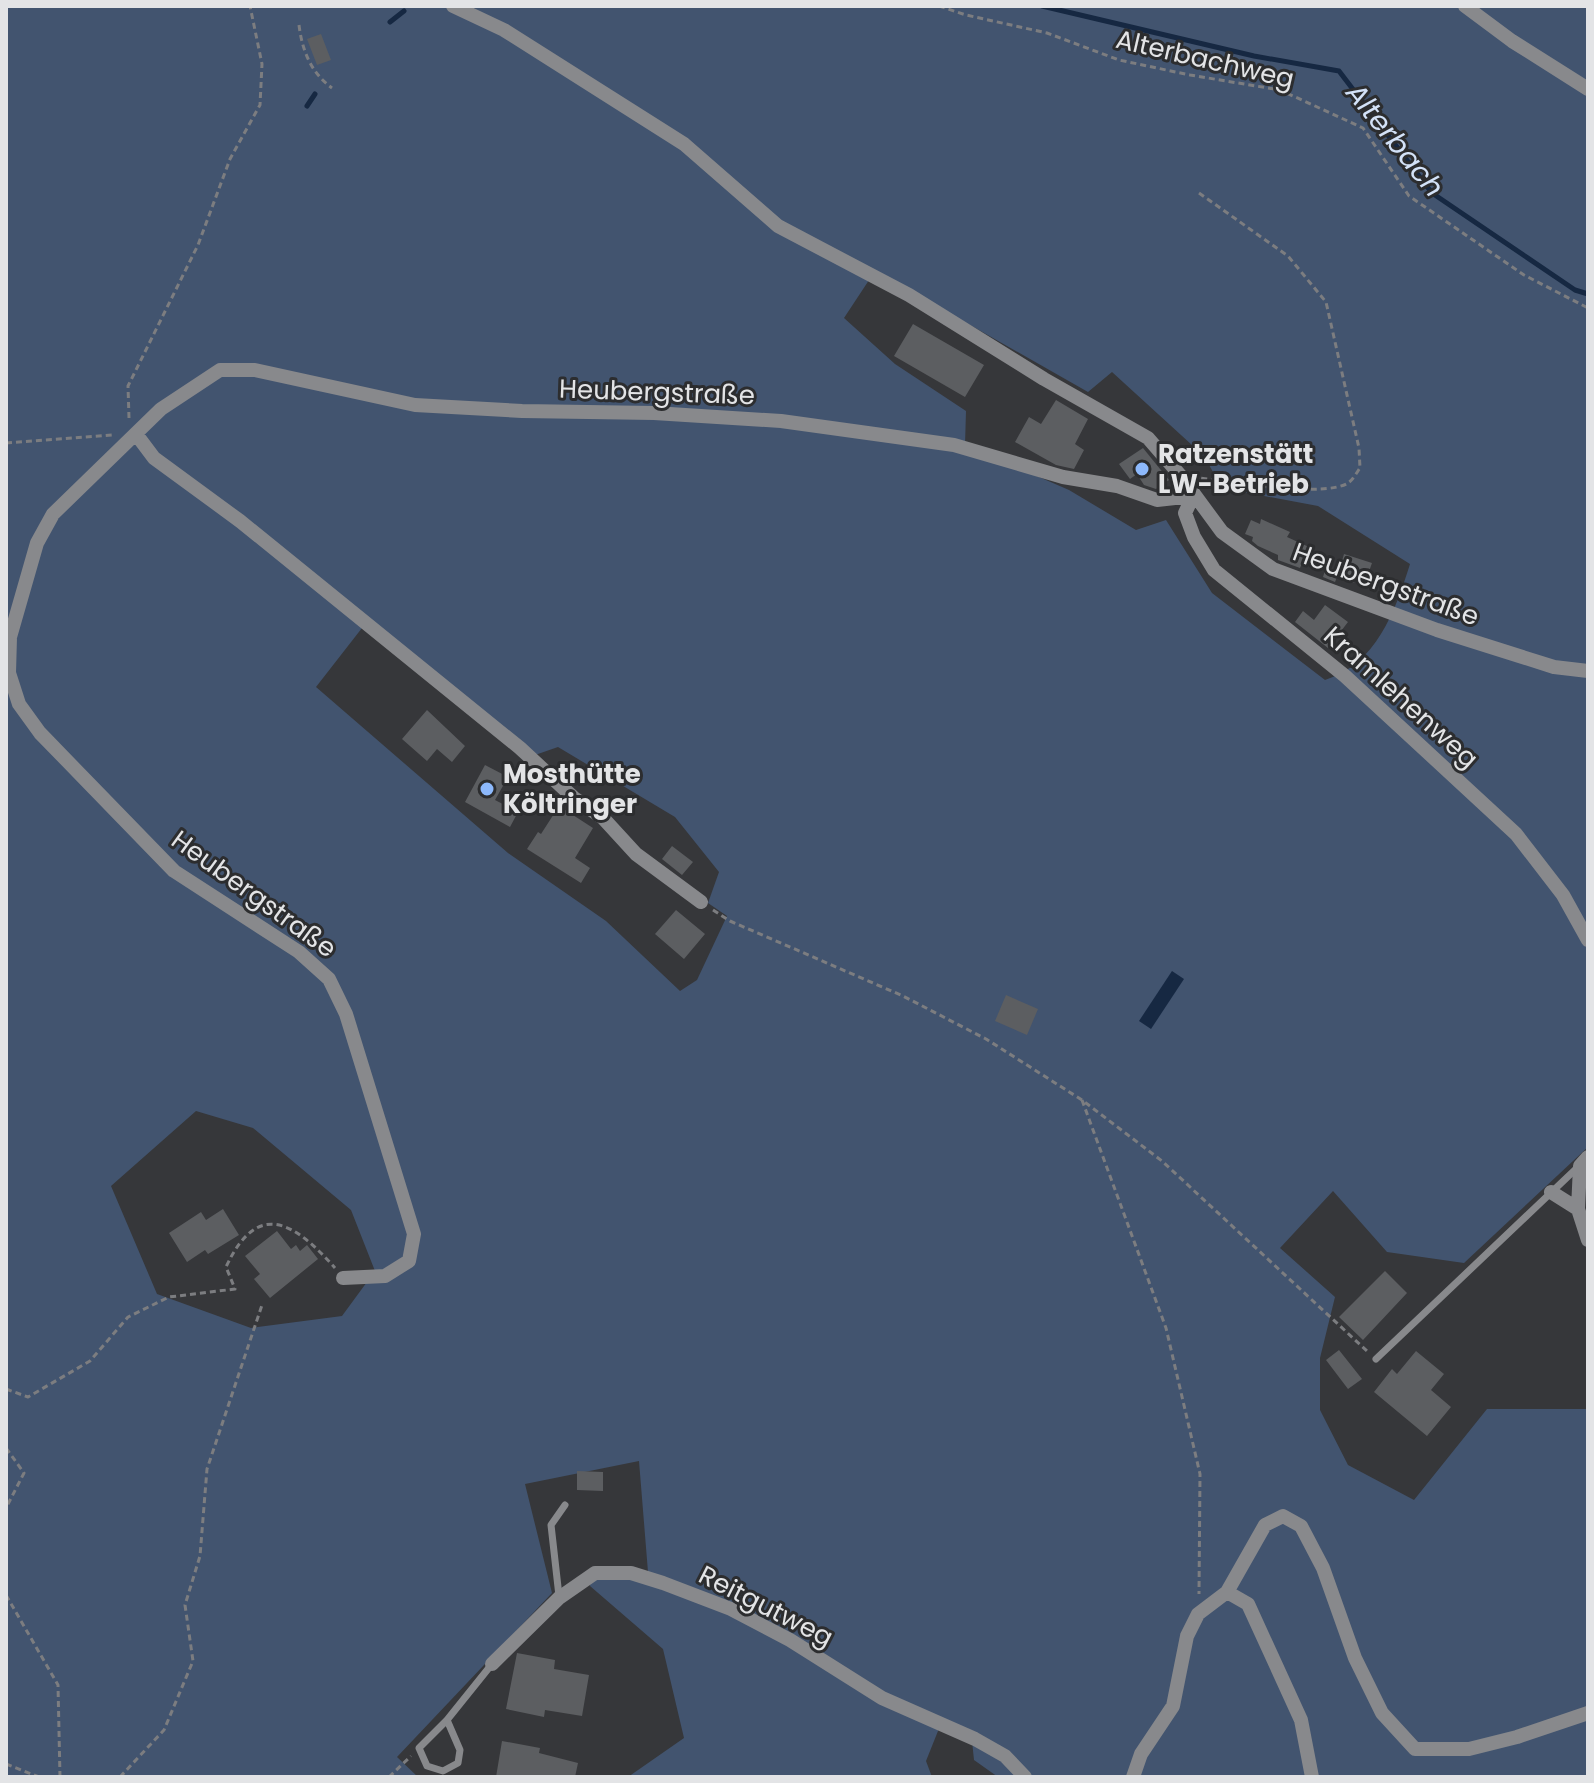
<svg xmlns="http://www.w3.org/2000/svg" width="1594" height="1783" viewBox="0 0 1594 1783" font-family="Poppins,sans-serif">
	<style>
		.green { fill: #42546f; fill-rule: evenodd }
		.water { fill: #162842 }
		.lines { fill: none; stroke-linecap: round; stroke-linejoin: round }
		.stream { stroke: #162842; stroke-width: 5 }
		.building { fill: #5c5e61 }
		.path { stroke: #7c7d80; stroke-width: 3; stroke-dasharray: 6 4; stroke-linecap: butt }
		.lane { stroke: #88898c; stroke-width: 7 }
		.street { stroke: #88898c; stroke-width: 14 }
		.poi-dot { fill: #8db9fc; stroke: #2c2d2f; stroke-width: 3 }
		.labels { text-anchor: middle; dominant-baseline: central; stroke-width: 6; stroke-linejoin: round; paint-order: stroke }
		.street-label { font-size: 26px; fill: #e3e4e6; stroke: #2c2d2f }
		.poi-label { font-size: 26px; font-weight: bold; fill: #e3e4e6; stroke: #2c2d2f; text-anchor: start }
		.water-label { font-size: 28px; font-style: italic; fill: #d3e2f8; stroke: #2c2d2f }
	</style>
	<rect width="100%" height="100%" fill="#36373a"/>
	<path class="green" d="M6,6H1588V1147L1464,1263L1387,1252L1333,1191L1280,1248L1335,1297L1320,1358V1410L1348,1465L1414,1500L1487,1409H1588V1777H998L974,1760L972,1741L940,1726L926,1761L932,1777H628L684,1738L663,1649L590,1586L592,1570L648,1572L639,1461L525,1484L552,1593L397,1757L418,1777H6ZM875,271L1088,392L1112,372L1204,456L1222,488L1318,506L1410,564C1395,612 1376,664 1325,680L1212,593L1166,520L1136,530L1069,490L965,445L966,411L895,364L844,318ZM369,619L535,755L558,747L675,817L719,872L708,903L727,916L697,980L680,991L606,921L508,853L316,687ZM196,1111L253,1128L351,1210L375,1271L342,1316L251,1328L157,1294L111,1186Z"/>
	<path class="water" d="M1172,971L1184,979L1151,1029L1139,1021Z"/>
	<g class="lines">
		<path class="stream" d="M1042,6L1254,56L1339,71L1432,193L1575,290L1588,294
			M390,22L404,11
			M307,106L315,94"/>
	</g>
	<path class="building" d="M321,34L331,60L317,65L307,39Z
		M913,324L984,365L965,397L894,356Z
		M1056,400L1088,419L1075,444L1084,450L1074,469L1056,465L1015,442L1029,417L1041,424Z
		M1143,448L1169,480L1156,489L1144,485L1137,474L1130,479L1119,464Z
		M1261,519L1290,532L1287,537L1309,547L1300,568L1278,560V555L1258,546L1252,541L1253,537L1245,534L1251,520L1260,524Z
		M1344,554L1372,563L1366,580L1356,577L1354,583L1337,577L1335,582L1323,577L1326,567L1339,571Z
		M1325,605L1348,622L1328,648L1295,622L1303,611L1314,620Z
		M427,710L465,746L452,762L437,749L427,761L402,739Z
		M485,765L508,777L495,800L518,812L510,827L465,802Z
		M559,806L593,828L575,858L590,868L581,883L527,849L538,832L541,834Z
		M672,846L693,862L682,875L662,859Z
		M676,910L705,934L684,959L655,934Z
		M1006,995L1038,1009L1027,1035L995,1021Z
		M223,1209L239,1235L208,1254L205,1250L187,1262L169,1233L201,1212L206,1220Z
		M277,1231L291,1249L296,1245L300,1251L307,1245L318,1259L270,1298L254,1279L260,1274L245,1256Z
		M1385,1271L1407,1293L1363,1340L1339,1317Z
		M1339,1350L1362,1379L1348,1389L1326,1360Z
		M1416,1351L1444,1374L1431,1390L1451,1407L1427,1436L1374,1392L1392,1369L1397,1374Z
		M577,1471L603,1472V1491L577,1490Z
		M517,1653L555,1660L554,1669L589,1675L582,1716L545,1710L544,1717L506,1709Z
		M502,1741L540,1748L539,1753L578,1763L575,1777H496Z"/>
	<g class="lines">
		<path class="path" d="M939,6L966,15L1047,33L1119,60L1190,75L1280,90L1363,128L1409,196L1524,275L1588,308
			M299,25C302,50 311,73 332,88
			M1199,193L1288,256L1326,302L1359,448L1360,468C1357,472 1353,480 1348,483C1324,498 1230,482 1200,478
			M129,418L128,386L198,245L230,159L260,105L262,64L250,6
			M6,443L113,435
			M713,910L730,921L903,996L986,1039L1082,1100L1162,1161L1367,1351
			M1082,1100L1166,1328L1200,1474L1199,1594
			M6,1389L28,1397L90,1361L128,1317L169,1297L235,1289L226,1267C258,1198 295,1223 335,1268
			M6,1448L24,1473L6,1508
			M6,1595L58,1685L60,1777
			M6,1764L39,1777
			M120,1777L164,1730L193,1661L185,1605L200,1556L207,1469L262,1305
			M389,1777L411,1756"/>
		<path class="lane" d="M1376,1359L1578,1167
			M559,1596L551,1525L565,1505
			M447,1720L460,1750L458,1763L443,1771L427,1766L419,1748L447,1720L492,1664"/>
		<path class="street" d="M453,6L504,30L684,144L778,226L909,295L1044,379L1148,438L1180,475L1222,532L1273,569L1437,630L1554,667L1588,671
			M1465,6L1512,41L1588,89
			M136,434L154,458L240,521L520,748L574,798L603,818L636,854L701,902
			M1193,496L1185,513L1194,537L1214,570L1345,676L1516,834L1563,895L1588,940
			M1588,1157L1580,1166L1578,1209L1588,1240
			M1551,1192L1578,1209
			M343,1278L385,1276L409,1261L414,1234L346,1014L329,979L299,952L174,871L40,733L19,704L9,673L10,637L37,543L53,514L161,409L220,370H255L415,405L522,411L654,413L781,421L954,445L1063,477L1117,486L1157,500L1193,496
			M492,1664L559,1598L595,1573H631L663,1583L731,1609L790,1640L882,1698L975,1739L1005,1756L1025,1777
			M1133,1777L1141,1754L1173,1706L1187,1636L1198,1614L1227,1592
			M1312,1777L1301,1720L1248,1604L1227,1592L1265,1525L1283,1516L1301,1526L1323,1568L1355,1658L1382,1713L1415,1749H1469L1517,1737L1588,1713"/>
	</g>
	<g class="poi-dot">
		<circle cx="1142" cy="469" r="8"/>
		<circle cx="487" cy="789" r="8"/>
	</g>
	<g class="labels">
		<g class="street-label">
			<text transform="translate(1205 59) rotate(13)">Alterbachweg</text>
			<text transform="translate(657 392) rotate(2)">Heubergstraße</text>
			<text transform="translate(1386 584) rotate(20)">Heubergstraße</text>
			<text transform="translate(1401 697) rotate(42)">Kramlehenweg</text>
			<text transform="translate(254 894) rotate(36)">Heubergstraße</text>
			<text transform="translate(766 1606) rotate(27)">Reitgutweg</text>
		</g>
		<g class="poi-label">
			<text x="1158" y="454">Ratzenstätt<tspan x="1158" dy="30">LW-Betrieb</tspan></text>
			<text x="503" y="774">Mosthütte<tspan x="503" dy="30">Költringer</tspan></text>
		</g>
		<g class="water-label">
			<text transform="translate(1395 140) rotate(51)">Alterbach</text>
		</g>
	</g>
	<rect width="1594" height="1783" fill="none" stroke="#e3e4e6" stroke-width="16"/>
</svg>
